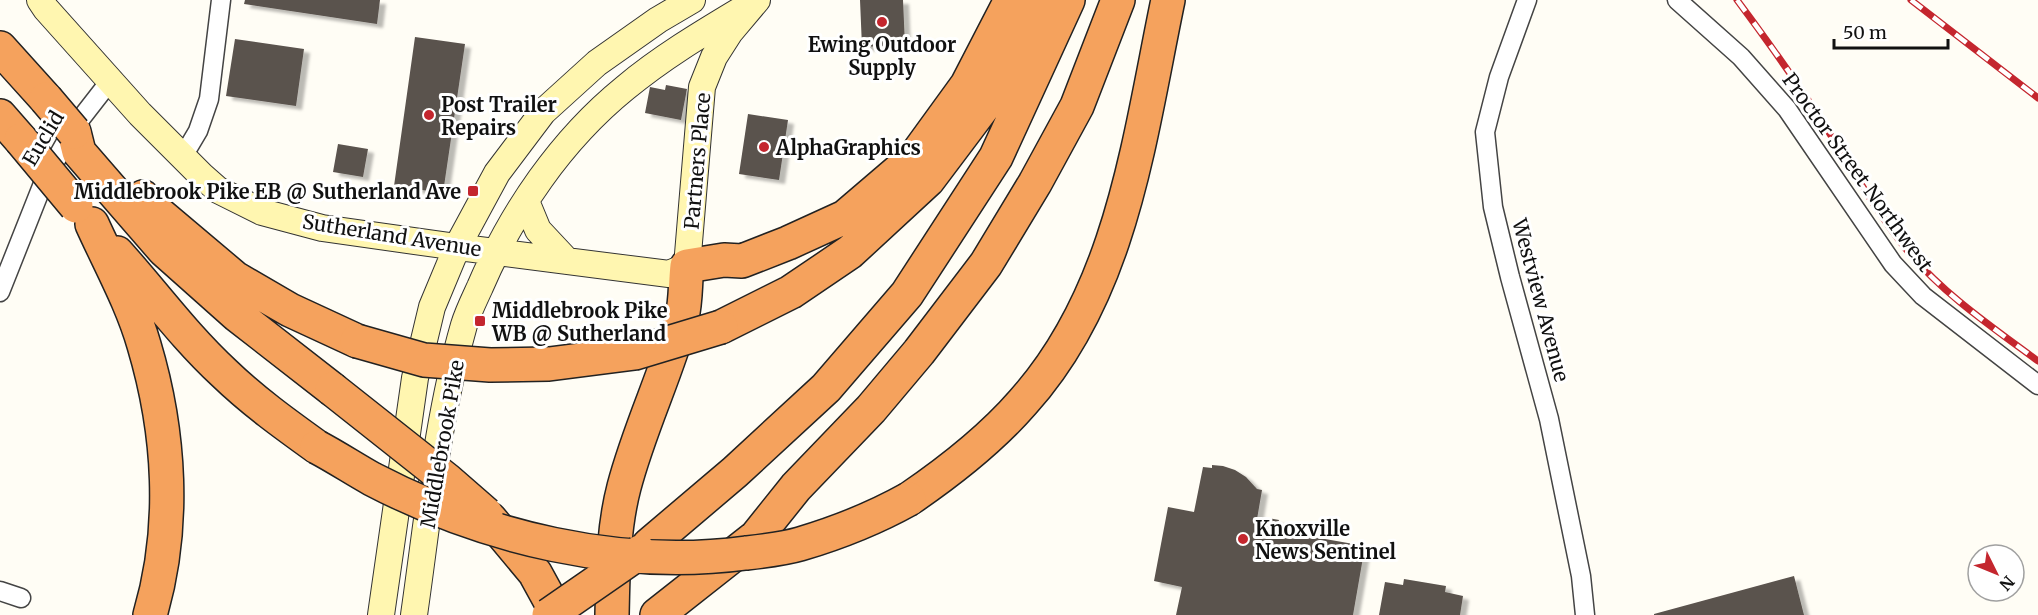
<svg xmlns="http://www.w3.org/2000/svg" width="2038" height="615" viewBox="0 0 2038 615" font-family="Merriweather,serif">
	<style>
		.building { fill: #5a524d; filter: url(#shadow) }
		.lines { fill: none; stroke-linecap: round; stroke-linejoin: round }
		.street-casing { stroke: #444; stroke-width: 21 }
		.secondary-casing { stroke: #333; stroke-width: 28 }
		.highway-casing { stroke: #222; stroke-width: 36 }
		.street { stroke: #fff; stroke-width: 18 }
		.secondary { stroke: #fff6b0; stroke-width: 26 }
		.highway { stroke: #f5a25d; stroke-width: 33 }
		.rail-casing { stroke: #c4262e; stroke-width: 7 }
		.rail { stroke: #fff; stroke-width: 4.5; stroke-dasharray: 14; stroke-linecap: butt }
		.highway-bridge-casing { stroke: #222; stroke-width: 36; stroke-linecap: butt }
		.highway-bridge { stroke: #f5a25d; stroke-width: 33 }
		.poi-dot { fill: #c4262e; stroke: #fff; stroke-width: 2 }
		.labels { text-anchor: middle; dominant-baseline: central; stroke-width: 6; stroke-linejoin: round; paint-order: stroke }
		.poi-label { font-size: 20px; font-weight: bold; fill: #111; stroke: #fff; text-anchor: start }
		.street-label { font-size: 20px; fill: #111; stroke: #fff }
	</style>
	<defs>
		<filter id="shadow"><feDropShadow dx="6" dy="4" stdDeviation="1.5" flood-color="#0004"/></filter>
	</defs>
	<rect width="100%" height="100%" fill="#fffdf5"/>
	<path class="building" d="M245,0H380L377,24L244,4Z
		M860,0H903L905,45L862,47Z
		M415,37L465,44L443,193L394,186Z
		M235,39L304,49L296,106L226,96Z
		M666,85L687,89L681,120L645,113L650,87L665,90Z
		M748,114L788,120L779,180L739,174Z
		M338,144L368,149L363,177L333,172Z
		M1212,465L1223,466L1235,470L1246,477L1257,489L1262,490L1256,525H1266L1268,518L1279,520L1277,527L1285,529V532L1365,546L1353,615H1176L1182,587L1154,581L1168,507L1194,512L1203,467L1212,468Z
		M1794,576L1804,615H1654V614Z
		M1404,579L1446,586L1445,592L1463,596L1460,615H1379L1385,582L1403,585Z"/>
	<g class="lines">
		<g class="street-casing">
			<path id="street" d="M1527,0L1499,77L1485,132L1493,207L1510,277L1549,419L1581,576L1585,615
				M1677,0L1741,57L1787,109L1893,264L1923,296L2038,385
				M182,158L198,131L209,99L221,0
				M0,292L44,181L75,126L110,81
				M0,591L21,598"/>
		</g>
		<g class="secondary-casing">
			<path id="secondary" d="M40,0L46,9L140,114L201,175L218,190L262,212L322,228L457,247L669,274L687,266L702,87L714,57L730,32L757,0
				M526,201L538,230L567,261
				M381,615L415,378L432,307L457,247L497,173L543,112L597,63L658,20L692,0
				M414,615C428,518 437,419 464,325C468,312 474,300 480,287C512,212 561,140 625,88C661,58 701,34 741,10"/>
		</g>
		<g class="highway-casing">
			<path id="highway" d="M0,48L46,99
				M0,116L21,140
				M74,132L79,152L164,250L237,315L332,389
				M143,197L158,213L235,278L290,310L357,341
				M92,224C110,264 132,303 144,345C170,432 176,527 150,615
				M117,253C153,293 184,336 224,373C253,401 285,424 317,447
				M721,327L791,292L850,252L928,180L986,103L1006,71L1039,0
				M909,499C950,471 990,440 1023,402C1122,292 1139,139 1168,0
				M490,519L535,573L558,615
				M649,545L735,472L826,388L907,294L996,157L1068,0
				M612,615C613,572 613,529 624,487C639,429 666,375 682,317C686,301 685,283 687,266L724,260L742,261L788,243L845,217L914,158L967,85L1011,0
				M657,615L756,537L796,487L871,409L919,352L986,264L1035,183L1077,106L1118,0"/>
		</g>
		<use href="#street" class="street"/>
		<use href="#secondary" class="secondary"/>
		<use href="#highway" class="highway"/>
		<g class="rail-casing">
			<path id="rail" d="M1737,0C1769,43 1800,86 1828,131C1853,170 1877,213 1906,249C1943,294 1992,327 2038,361
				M1911,0L2038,98"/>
		</g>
		<use href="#rail" class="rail"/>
		<g class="highway-bridge-casing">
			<path id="highway-bridge" d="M46,99L74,132
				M21,140L76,206
				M357,341L424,360L490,365L549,364L635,353L721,327
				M332,389L447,480L486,514
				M317,447C336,457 354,469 372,479C485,538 619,570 746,553C764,551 783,549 800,544C837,533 875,518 909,499
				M549,615L640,552"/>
		</g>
		<use href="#highway-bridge" class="highway-bridge"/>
	</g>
	<g class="poi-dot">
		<circle cx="882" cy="22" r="6"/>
		<circle cx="429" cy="115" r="6"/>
		<circle cx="764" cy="147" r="6"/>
		<rect x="467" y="185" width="12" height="12" rx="3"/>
		<rect x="474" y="315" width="12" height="12" rx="3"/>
		<circle cx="1243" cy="539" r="6"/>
	</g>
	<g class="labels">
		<g class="poi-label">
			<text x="882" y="44" text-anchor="middle">Ewing Outdoor<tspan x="882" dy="23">Supply</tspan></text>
			<text x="441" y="104">Post Trailer<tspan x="441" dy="23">Repairs</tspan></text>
			<text x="776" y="147">AlphaGraphics</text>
			<text x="461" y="191" text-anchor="end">Middlebrook Pike EB @ Sutherland Ave</text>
			<text x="492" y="310">Middlebrook Pike<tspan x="492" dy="23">WB @ Sutherland</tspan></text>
			<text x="1255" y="528">Knoxville<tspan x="1255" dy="23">News Sentinel</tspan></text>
		</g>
		<g class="street-label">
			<text transform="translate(43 138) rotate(-59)">Euclid</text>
			<text transform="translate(697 161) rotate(-85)">Partners Place</text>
			<text transform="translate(1858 172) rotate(54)">Proctor Street Northwest</text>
			<text transform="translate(392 235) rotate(9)">Sutherland Avenue</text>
			<text transform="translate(1541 300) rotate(75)">Westview Avenue</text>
			<text transform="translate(442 444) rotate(-80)">Middlebrook Pike</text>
		</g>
	</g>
	<g transform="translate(1996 573) rotate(133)"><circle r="28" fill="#ffffff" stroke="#a0a0a0" stroke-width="1.5"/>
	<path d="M0-4.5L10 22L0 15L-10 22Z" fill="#c4262e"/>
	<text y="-9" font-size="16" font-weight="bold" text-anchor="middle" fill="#111111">N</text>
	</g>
	<path d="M1834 39v9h114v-9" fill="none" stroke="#111111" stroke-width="3"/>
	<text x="1843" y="39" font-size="18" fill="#111111" stroke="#ffffff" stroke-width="4.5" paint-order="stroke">50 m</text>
</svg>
